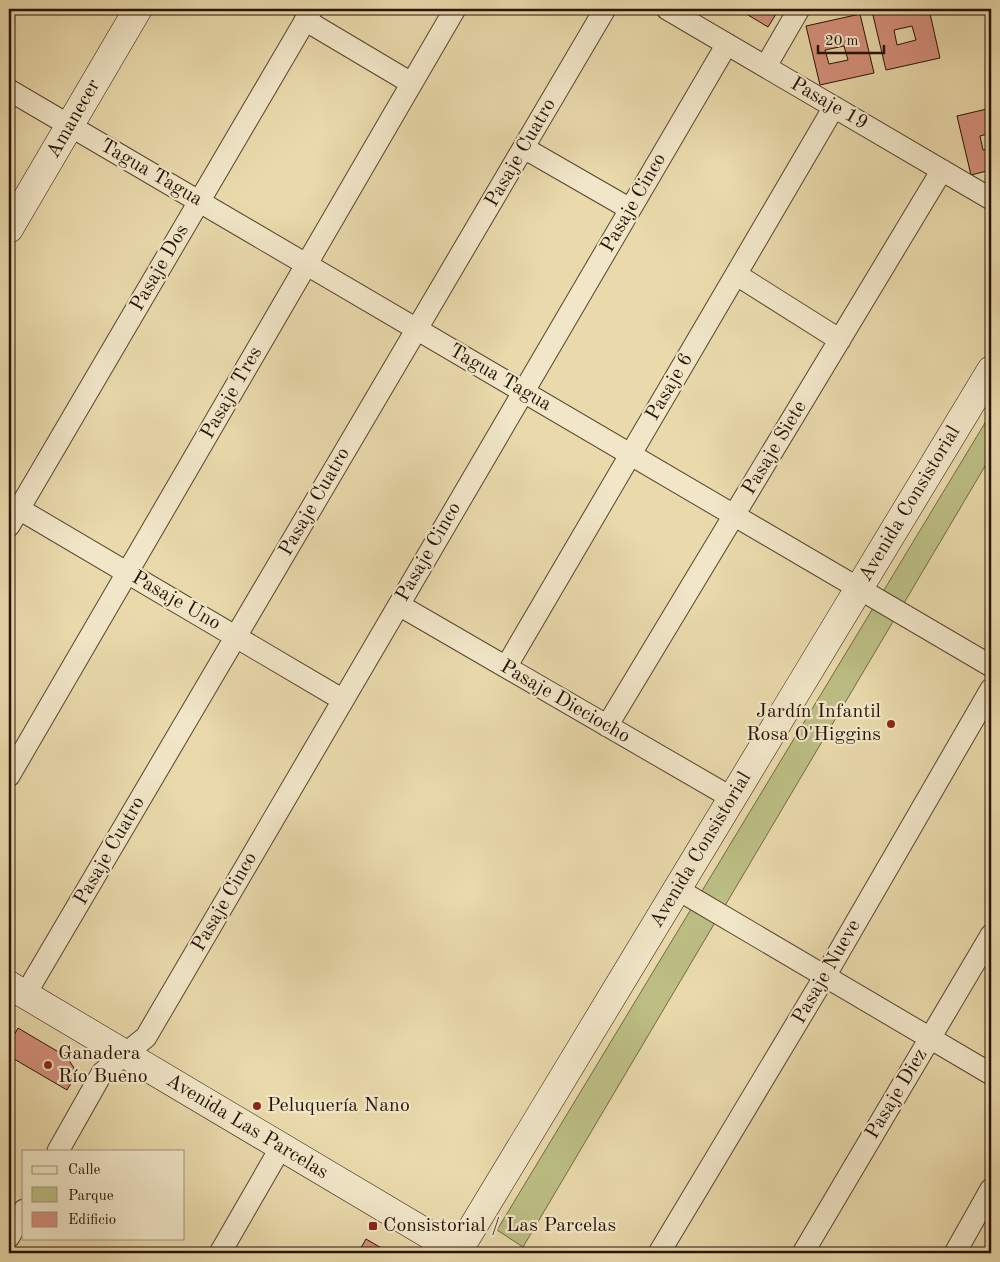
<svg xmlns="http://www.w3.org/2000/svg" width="1000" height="1262" viewBox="0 0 1000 1262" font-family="'Old Standard TT',serif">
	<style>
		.green { fill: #bcbe84; stroke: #716844 }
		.building { fill: #d5907c; stroke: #261304; fill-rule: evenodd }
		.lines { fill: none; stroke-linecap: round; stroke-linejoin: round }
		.street-casing { stroke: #57442e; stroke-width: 23 }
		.secondary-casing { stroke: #261304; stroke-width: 29 }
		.street { stroke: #f1e6c8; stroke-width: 21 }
		.secondary { stroke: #f1e6c8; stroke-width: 28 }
		.poi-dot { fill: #8f2418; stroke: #f1e6c8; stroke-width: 2 }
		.labels { text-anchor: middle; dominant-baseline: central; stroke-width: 4.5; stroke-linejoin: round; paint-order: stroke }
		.street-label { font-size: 20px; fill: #261304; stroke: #f1e6c8 }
		.poi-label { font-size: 20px; fill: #261304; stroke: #f1e6c8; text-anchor: start }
	</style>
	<rect width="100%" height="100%" fill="#e9d9ab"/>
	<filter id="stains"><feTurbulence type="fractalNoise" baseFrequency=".004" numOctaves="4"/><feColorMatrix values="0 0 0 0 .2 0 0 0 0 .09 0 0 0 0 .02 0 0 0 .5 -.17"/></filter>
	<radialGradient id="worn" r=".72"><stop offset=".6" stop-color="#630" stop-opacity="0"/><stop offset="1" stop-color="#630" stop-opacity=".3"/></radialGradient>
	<path class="green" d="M991,413V456L523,1247L497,1230Z"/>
	<path class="building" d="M738,9H779L768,27Z
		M880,9H929L940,58L886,70L872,11ZM912,26L916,40L897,45L894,30Z
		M860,14L874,73L820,85L806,26ZM844,46L848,60L829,64L825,50Z
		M991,108V133L980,136L983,150L991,148V170L971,175L957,116Z
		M18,1028L67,1057L77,1073L67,1090L9,1056V1044Z
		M366,1239L390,1253H358Z"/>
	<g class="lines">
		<g class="street-casing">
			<path id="street" d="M667,9L991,199
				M305,20L411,83
				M766,66L799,9
				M9,90L991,666
				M524,148L630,209
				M737,275L840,340
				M9,503L343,700
				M9,526L312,9
				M399,605L732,798
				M506,667L834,107
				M607,726L942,170
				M9,776L455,9
				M677,889L991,1074
				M25,995L605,9
				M58,1151L102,1073L146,1037L727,44
				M9,1237L24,1210
				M220,1253L281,1147
				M659,1253L825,976L991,689
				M803,1253L991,935
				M955,1253L991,1189"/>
		</g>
		<g class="secondary-casing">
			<path id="secondary" d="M9,229L138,9
				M9,985L460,1253
				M457,1253L991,370"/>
		</g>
		<use href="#street" class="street"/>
		<use href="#secondary" class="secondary"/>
	</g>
	<g class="poi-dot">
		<circle cx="891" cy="724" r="5"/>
		<circle cx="48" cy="1065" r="5"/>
		<circle cx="257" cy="1106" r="5"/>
		<rect x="368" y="1221" width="10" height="10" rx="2.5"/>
	</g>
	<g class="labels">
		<g class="street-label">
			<text transform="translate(829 104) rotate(30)">Pasaje 19</text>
			<text transform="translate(74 119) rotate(-60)">Amanecer</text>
			<text transform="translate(521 153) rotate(-60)">Pasaje Cuatro</text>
			<text transform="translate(151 173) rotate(30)">Tagua Tagua</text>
			<text transform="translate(634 203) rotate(-60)">Pasaje Cinco</text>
			<text transform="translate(160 268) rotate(-60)">Pasaje Dos</text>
			<text transform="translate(500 378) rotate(30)">Tagua Tagua</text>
			<text transform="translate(670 387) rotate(-60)">Pasaje 6</text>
			<text transform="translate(232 393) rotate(-60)">Pasaje Tres</text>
			<text transform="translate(775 448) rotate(-59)">Pasaje Siete</text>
			<text transform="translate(315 502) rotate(-60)">Pasaje Cuatro</text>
			<text transform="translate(910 504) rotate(-59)">Avenida Consistorial</text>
			<text transform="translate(429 552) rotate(-60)">Pasaje Cinco</text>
			<text transform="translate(176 601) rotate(30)">Pasaje Uno</text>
			<text transform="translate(565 702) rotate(30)">Pasaje Dieciocho</text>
			<text transform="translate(701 850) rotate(-59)">Avenida Consistorial</text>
			<text transform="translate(110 851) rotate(-60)">Pasaje Cuatro</text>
			<text transform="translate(225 902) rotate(-60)">Pasaje Cinco</text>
			<text transform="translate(827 972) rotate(-60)">Pasaje Nueve</text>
			<text transform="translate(897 1094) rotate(-59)">Pasaje Diez</text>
			<text transform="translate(247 1127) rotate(31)">Avenida Las Parcelas</text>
		</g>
		<g class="poi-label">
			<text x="881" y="712" text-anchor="end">Jardín Infantil<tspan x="881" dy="23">Rosa O'Higgins</tspan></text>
			<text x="58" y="1054">Ganadera<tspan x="58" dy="23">Río Bueno</tspan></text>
			<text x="267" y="1106">Peluquería Nano</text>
			<text x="383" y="1226">Consistorial / Las Parcelas</text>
		</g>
	</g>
	<rect width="1000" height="1262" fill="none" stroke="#e9d9ab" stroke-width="30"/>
	<rect x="10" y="10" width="980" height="1242" fill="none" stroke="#261304" stroke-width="2.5"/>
	<rect x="15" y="15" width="970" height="1232" fill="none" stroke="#261304"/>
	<rect x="22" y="1150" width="162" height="90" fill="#f1e6c8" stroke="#a0927a"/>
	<rect x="32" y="1166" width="25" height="8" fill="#f1e6c8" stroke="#a0927a"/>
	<text x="68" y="1174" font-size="15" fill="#261304">Calle</text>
	<rect x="32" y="1187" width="25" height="15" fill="#bcbe84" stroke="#a0927a"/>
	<text x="68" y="1200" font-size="15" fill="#261304">Parque</text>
	<rect x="32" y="1212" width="25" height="15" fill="#d5907c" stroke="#a0927a"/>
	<text x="68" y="1224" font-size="15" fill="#261304">Edificio</text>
	<path d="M818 45v8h66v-8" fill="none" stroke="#261304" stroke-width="2.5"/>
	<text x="825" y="45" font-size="15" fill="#261304" stroke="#f1e6c8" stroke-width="4" paint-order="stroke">20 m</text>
	<rect width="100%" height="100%" filter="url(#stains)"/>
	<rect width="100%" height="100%" fill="url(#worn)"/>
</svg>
